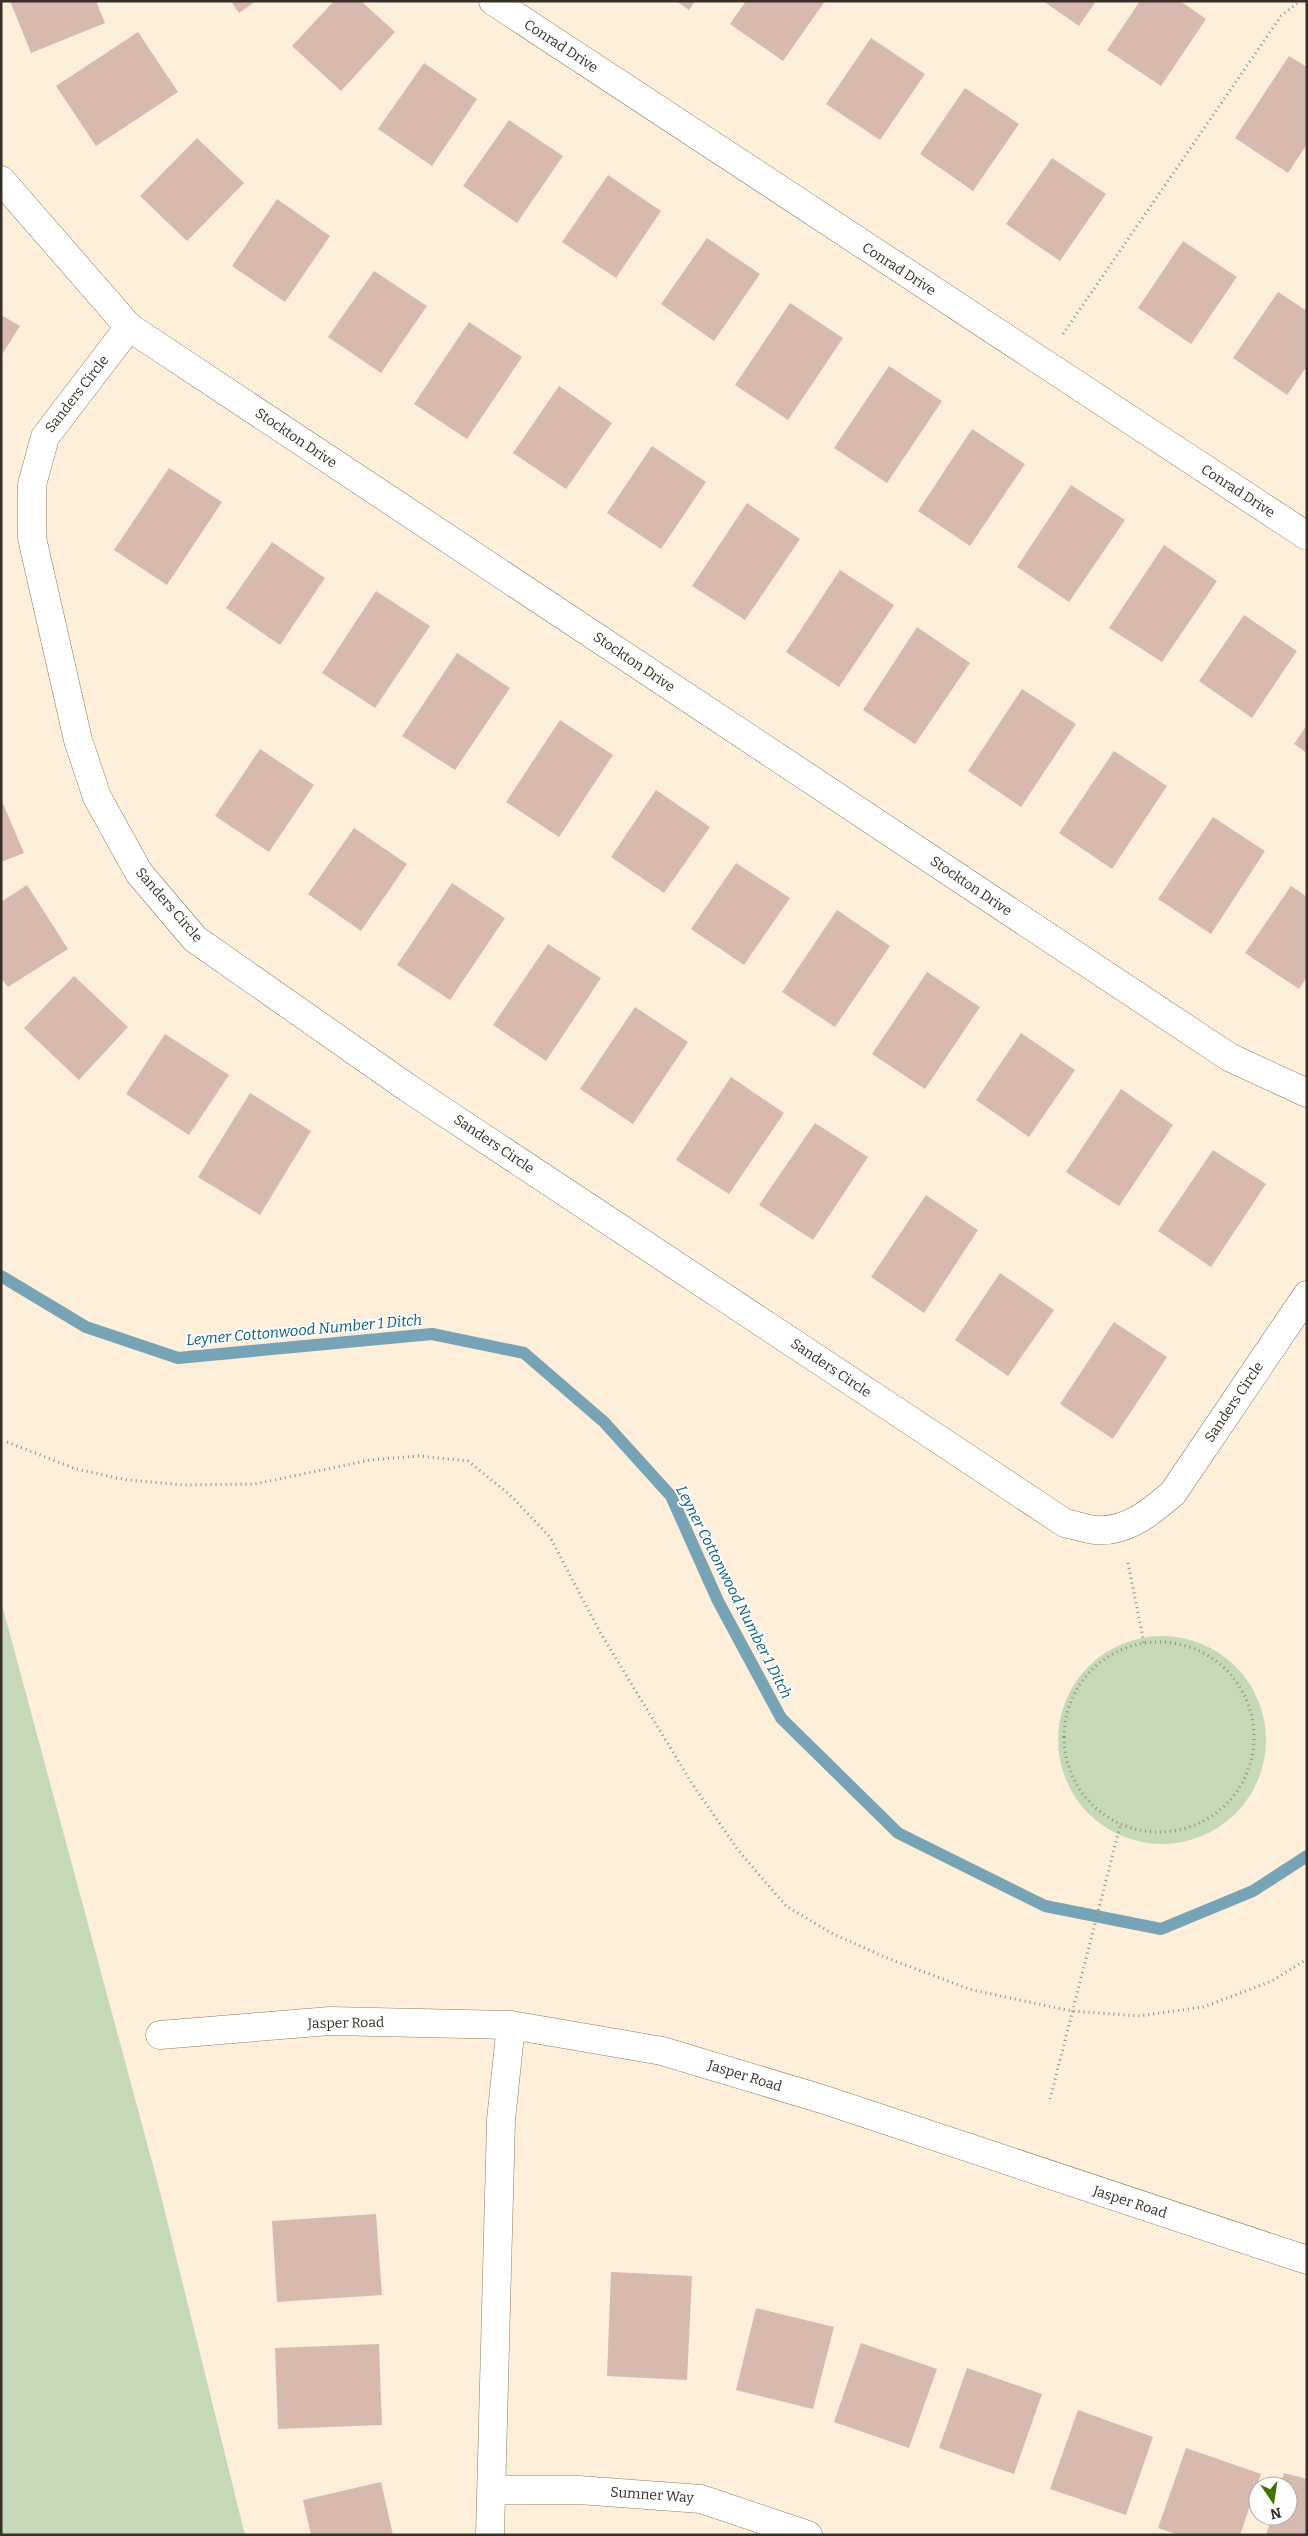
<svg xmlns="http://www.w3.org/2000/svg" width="1308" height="2536" viewBox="0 0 1308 2536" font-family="Bitter,serif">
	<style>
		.green { fill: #c6d8ba }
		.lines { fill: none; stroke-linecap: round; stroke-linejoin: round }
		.stream { stroke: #77a3b6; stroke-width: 12 }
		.building { fill: #d8b9b0 }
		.minor-casing { stroke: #8d7c66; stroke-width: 29 }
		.path { stroke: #958a7c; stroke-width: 3; stroke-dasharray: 1 4; stroke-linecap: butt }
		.minor { stroke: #fff; stroke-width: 28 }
		.labels { text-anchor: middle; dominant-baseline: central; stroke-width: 4; stroke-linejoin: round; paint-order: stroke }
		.street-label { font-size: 14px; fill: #362f26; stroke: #fefefe }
		.water-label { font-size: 15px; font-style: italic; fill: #0a607b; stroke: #fefefe }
	</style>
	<rect width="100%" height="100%" fill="#feefdb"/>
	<path class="green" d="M1,1601L158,2184L245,2535H1Z
		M1058 1740a104 104 0 1 1 208 0a104 104 0 1 1-208 0Z"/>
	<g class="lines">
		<path class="stream" d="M1,1276L86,1327L178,1358L432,1334L524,1353L604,1422L671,1496L718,1601L781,1718L898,1833L1045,1906L1161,1929L1253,1891L1307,1856"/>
	</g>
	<path class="building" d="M10,1H96L105,23L31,53Z
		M231,1H256L239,13Z
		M334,1H361L395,32L341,91L292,46Z
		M676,1H695L689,10Z
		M746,1H825L783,61L730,24Z
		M1043,1H1096L1079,26Z
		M1140,1H1180L1206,19L1161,86L1107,50Z
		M138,32L178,92L96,146L56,86Z
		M871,38L925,74L880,140L826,104Z
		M1289,56L1307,67V144L1288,173L1235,138Z
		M424,63L477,99L432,166L378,129Z
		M965,88L1019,124L973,191L920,154Z
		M509,120L563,156L517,223L463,186Z
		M197,138L244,183L187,241L140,196Z
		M1052,158L1106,194L1060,261L1006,224Z
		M608,175L661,211L616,278L562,242Z
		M277,199L330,236L285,302L232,266Z
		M707,238L760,274L714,341L661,304Z
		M1183,241L1237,277L1191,344L1138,308Z
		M374,271L427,306L381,373L328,337Z
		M1278,292L1307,311V366L1287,395L1233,358Z
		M790,303L843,338L788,420L735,385Z
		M1,315L20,326L1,356Z
		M469,322L522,357L467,439L414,404Z
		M889,366L942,401L887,483L834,448Z
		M559,386L612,423L566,489L513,453Z
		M972,429L1025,464L970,546L918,511Z
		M652,446L706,482L661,549L607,513Z
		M169,468L222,502L167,585L114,550Z
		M1071,485L1125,520L1069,602L1017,567Z
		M747,503L800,539L745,620L692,586Z
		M272,542L325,578L280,645L226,608Z
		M1164,545L1217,581L1162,662L1109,628Z
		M840,570L894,605L839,687L786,652Z
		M376,591L430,626L375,708L322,673Z
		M1244,615L1297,651L1252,718L1199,681Z
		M917,627L970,663L915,744L863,710Z
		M457,653L510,688L455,770L402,736Z
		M1022,689L1076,724L1021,807L968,771Z
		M560,720L613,755L559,837L506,802Z
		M1307,725V753L1294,744Z
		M260,749L314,785L269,852L215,816Z
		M1114,751L1167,786L1112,869L1059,833Z
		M656,790L710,827L664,893L611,857Z
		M1,799L24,853L1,862Z
		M1213,817L1265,851L1211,934L1158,899Z
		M354,828L407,864L361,931L308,894Z
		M736,863L790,898L744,965L691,929Z
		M452,883L505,918L450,1000L397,965Z
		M27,885L68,949L8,987L1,978V902Z
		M1291,886L1307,897V977L1299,989L1245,953Z
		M837,910L890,946L835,1027L782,992Z
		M548,944L601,978L546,1061L493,1025Z
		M927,972L980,1007L925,1089L872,1054Z
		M74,976L128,1027L79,1080L24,1028Z
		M635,1007L688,1042L633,1124L580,1089Z
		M1021,1033L1075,1070L1029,1137L976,1100Z
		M165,1034L229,1075L189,1135L126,1094Z
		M731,1077L784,1113L729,1194L676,1160Z
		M1121,1089L1173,1125L1119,1206L1066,1172Z
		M250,1093L311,1131L260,1215L198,1177Z
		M815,1123L868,1157L813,1240L759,1205Z
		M1213,1150L1266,1184L1211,1267L1158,1231Z
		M926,1195L978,1230L924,1313L871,1277Z
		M1000,1273L1054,1310L1008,1376L955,1340Z
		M1114,1322L1167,1357L1113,1439L1060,1404Z
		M376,2214L382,2295L277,2302L272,2221Z
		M611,2272L692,2276L687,2380L607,2376Z
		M756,2308L834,2327L813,2409L736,2390Z
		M861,2343L937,2369L909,2448L834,2422Z
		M379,2344L382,2425L278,2429L275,2348Z
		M967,2368L1042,2394L1014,2474L939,2448Z
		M1078,2410L1153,2437L1126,2515L1050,2489Z
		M1186,2448L1261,2474L1240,2535H1179L1158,2528Z
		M1284,2473L1307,2479V2535H1266L1272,2516H1288V2486H1280Z
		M381,2482L393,2535H311L303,2500Z"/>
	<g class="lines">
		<g class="minor-casing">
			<path id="minor" d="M493,1L1307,536
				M1,180L129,327L1229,1057L1307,1093
				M129,327L45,437L32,485V538L78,740L97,797L139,873L195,939L408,1088L1065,1523C1074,1525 1085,1529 1095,1530C1126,1533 1151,1512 1173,1493L1307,1295
				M160,2035L330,2021L511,2025L662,2051L822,2099L1307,2260
				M491,2490H579L701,2499L808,2535
				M490,2535L501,2120L511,2025"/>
		</g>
		<path class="path" d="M1063,334L1281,16L1300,1
			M7,1442L76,1469L128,1480L185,1485L255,1484L370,1460L418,1456L468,1461L509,1494L550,1537L601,1634L693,1785L738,1850L786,1906L833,1934L887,1958L972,1990L1072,2011L1139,2016L1203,2007L1272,1981L1307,1959
			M1128,1563L1144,1643
			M1064 1737a95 95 0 1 1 190 0a95 95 0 1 1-190 0Z
			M1050,2099L1120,1826"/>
		<use href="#minor" class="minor"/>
	</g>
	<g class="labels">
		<g class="street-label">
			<text transform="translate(561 46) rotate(33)">Conrad Drive</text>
			<text transform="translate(899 269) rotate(33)">Conrad Drive</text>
			<text transform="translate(77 394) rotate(-52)">Sanders Circle</text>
			<text transform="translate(296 438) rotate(34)">Stockton Drive</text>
			<text transform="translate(1238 491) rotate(33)">Conrad Drive</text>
			<text transform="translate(634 662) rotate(34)">Stockton Drive</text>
			<text transform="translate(971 886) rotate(34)">Stockton Drive</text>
			<text transform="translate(169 905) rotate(49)">Sanders Circle</text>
			<text transform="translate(494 1144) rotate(34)">Sanders Circle</text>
			<text transform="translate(831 1368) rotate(34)">Sanders Circle</text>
			<text transform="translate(1234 1402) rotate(-56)">Sanders Circle</text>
			<text transform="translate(346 2023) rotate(-1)">Jasper Road</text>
			<text transform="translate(745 2076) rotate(17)">Jasper Road</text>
			<text transform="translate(1130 2202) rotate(18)">Jasper Road</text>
			<text transform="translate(652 2495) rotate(4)">Sumner Way</text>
		</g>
		<g class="water-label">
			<text transform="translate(304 1330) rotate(-5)">Leyner Cottonwood Number 1 Ditch</text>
			<text transform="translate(734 1592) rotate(63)">Leyner Cottonwood Number 1 Ditch</text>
		</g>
	</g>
	<rect width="1308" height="2536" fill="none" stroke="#362f26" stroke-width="5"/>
	<g transform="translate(1273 2501) rotate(167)"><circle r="24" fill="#fefefe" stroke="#aeaba8"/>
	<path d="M0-4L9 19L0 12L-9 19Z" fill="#407400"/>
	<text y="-8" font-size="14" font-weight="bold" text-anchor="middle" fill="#362f26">N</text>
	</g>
</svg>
